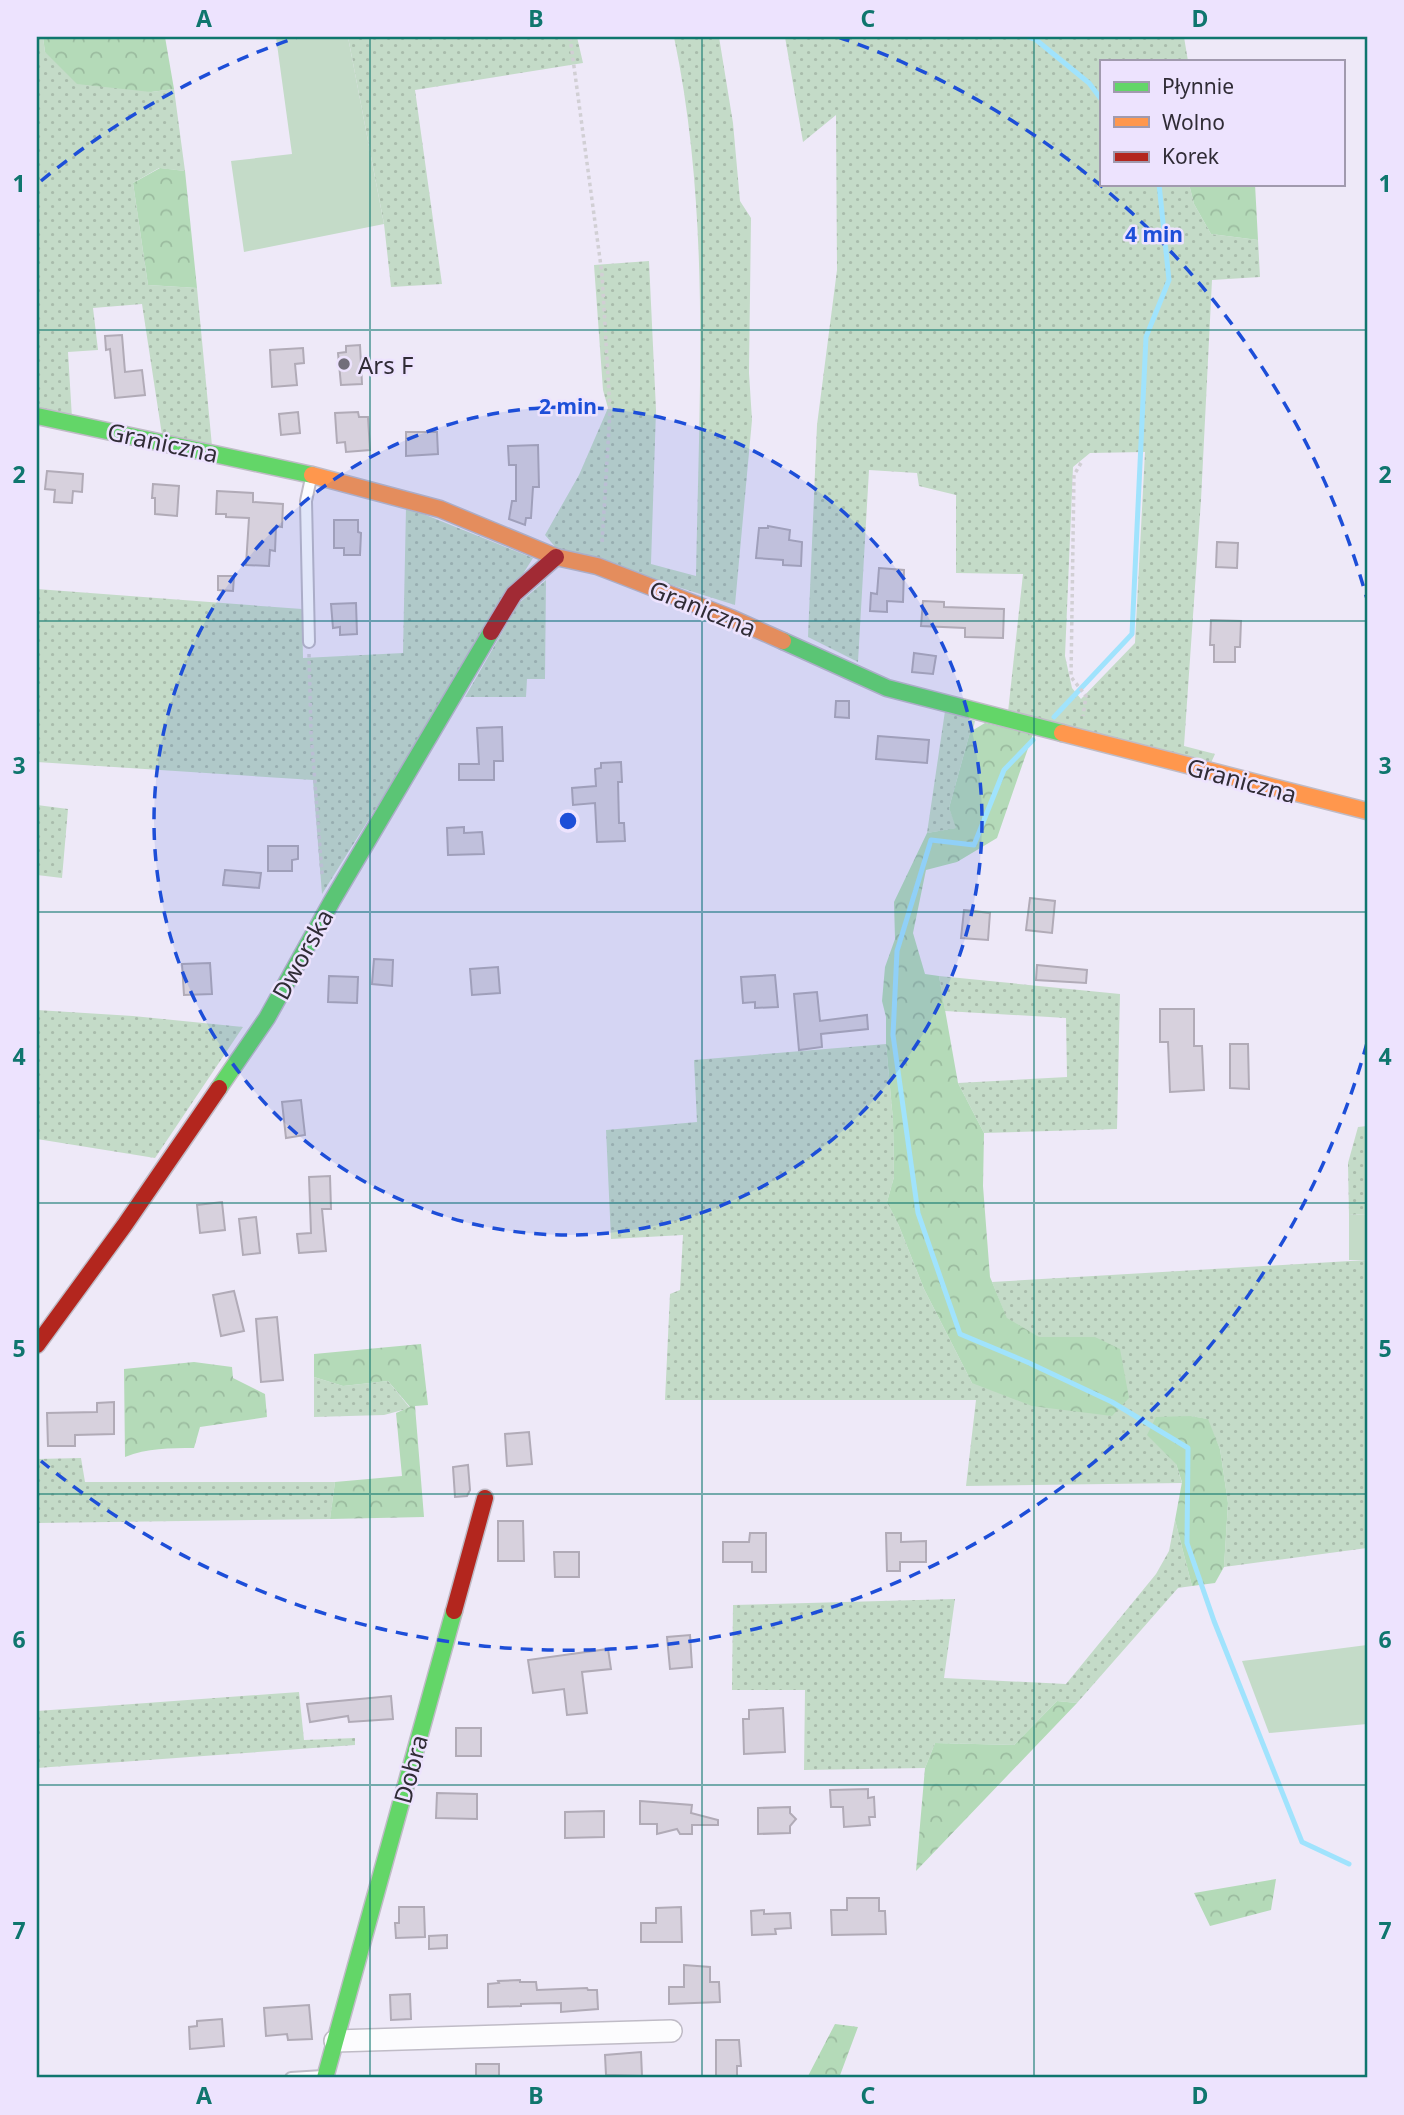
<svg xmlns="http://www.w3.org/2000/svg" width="1404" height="2115" viewBox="0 0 1404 2115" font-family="'Noto Sans',sans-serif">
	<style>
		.grass { fill: url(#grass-dots); fill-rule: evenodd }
		.forest { fill: url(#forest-crowns) }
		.green { fill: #c4dbc8 }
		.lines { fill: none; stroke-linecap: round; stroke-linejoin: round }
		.stream { stroke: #a0e3fd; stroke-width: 5 }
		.building { fill: #d7d1dd; stroke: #b1abb7; stroke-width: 2 }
		.lane-casing { stroke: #bfbbc6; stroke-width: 14 }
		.street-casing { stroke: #bfbbc6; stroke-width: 24 }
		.fast-casing { stroke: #bfbbc6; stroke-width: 19 }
		.slow-casing { stroke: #bfbbc6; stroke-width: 19 }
		.jam-casing { stroke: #bfbbc6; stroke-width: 19 }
		.path { stroke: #d1cfd4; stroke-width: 3.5; stroke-dasharray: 3.5 3.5; stroke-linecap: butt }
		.lane { stroke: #fcfcfe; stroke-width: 10 }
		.street { stroke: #fcfcfe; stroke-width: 21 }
		.fast { stroke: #63d668; stroke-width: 16 }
		.slow { stroke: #ff974d; stroke-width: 16 }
		.jam { stroke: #b3261e; stroke-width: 16 }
		.grid { fill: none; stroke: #0f766e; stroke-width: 2; stroke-opacity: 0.55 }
		.ring { fill: none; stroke: #1d4ed8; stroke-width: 3.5; stroke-dasharray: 12 9 }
		.poi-dot { fill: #726e7a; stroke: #ede3fe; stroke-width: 2.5 }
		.labels { text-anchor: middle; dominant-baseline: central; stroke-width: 5; stroke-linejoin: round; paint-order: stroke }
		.poi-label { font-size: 24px; fill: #302c36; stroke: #ede3fe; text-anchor: start }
		.street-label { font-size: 24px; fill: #302c36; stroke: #ede3fe }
		.centre { fill: #1d4ed8; stroke: #ede3fe; stroke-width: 3.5 }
		.ring-label { font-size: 21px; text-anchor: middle; font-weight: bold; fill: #1d4ed8; stroke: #ede3fe; stroke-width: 5; stroke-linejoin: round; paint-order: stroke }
		.neatline { fill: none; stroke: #0f766e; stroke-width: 2.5 }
		.grid-label { font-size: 23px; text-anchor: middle; font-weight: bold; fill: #0f766e }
	</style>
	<defs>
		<pattern id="grass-dots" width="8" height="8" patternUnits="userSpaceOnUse" patternTransform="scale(1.75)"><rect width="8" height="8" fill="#c4dbc8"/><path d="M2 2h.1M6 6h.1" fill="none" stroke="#a9bcac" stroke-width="1.8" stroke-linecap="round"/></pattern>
		<pattern id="forest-crowns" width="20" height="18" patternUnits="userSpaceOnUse" patternTransform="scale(1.75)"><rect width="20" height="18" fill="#b4dab8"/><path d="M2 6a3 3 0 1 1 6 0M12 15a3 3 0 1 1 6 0" fill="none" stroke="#9bbb9f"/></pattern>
	</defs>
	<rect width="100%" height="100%" fill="#eee9f8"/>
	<path class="grass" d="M37,37H43L45,52L151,92L174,89L185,171L159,168L133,183L148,285L197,288L212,446L162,435L142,304L93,308L98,350L68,352L72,418L37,411Z
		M348,37H577L583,63L415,90L442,284L391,287L384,224Z
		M674,37H719L733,123L740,201L751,218L749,373L752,420L735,605L557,549L545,535L579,475L608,408L603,390L594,265L649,261L656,410L651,564L696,576C699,397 711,214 674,37Z
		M785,37H1184L1188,61H1101V184H1189L1194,204L1211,234L1258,240L1260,277L1212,280L1201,500L1184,746L1215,754L1210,765L1008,712L1023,574L956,573V495L919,486L917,473L869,470L858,662L808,637L817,425L837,270L836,115L803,142ZM1145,452L1135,643L1081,699L1072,688L1065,656L1073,467L1090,453Z
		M406,507L533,558L322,894L313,780L37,762V589L302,609L303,658L403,653Z
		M546,580L545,679H527L526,697H465L519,603Z
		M945,711L975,721L973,730L970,732L949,808L957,828L927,833Z
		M37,805L68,809L62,878L37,875Z
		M939,976L1120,994L1117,1129L984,1133L958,1083L1067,1077L1066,1018L945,1011Z
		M37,1010L133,1016L243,1027L155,1158L37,1139Z
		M886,1044L893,1120L894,1177L887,1202L899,1226L924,1289L972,1383L1095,1337H1038L1007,1319L992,1282L1367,1260V1548L1224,1567L1228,1503L1220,1449L1207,1419L1191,1416L1176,1464L1182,1483L966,1486L976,1400H665L670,1294L680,1290L683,1235L611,1239L606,1130L697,1122L694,1060Z
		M1367,1126V1214L1349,1215L1348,1163L1358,1127Z
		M314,1377L343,1386L388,1381L410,1408L384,1415L314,1417Z
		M81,1458L85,1482H335L330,1519L37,1523V1459Z
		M1175,1520L1192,1586L1178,1588L1077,1703L1057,1701L1014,1745L935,1743L925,1768L804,1770L805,1690H732L733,1605L955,1599L944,1678L1066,1684L1156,1574L1169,1551Z
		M299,1692L304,1740L355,1738V1745L37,1768V1711Z"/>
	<path class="forest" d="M43,37H165L174,89L151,92L77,84L45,52Z
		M160,168L185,171L197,288L148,285L133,183Z
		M1189,184H1255L1258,240L1211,234L1194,204Z
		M985,723L1033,734L997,838L957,862L926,870L913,933L925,974L939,976L958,1083L984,1133L983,1186L990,1277L1007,1318L1039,1337H1095L1120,1349L1129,1398L1112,1416L1032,1406L972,1383L924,1289L899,1226L887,1202L894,1177L893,1120L886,1044V1017L882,1001L885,967L895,939L894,902L927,833L956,828L949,808L970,732Z
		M421,1344L428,1405L415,1406L424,1517L330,1519L335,1482L402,1476L396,1413L410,1407L388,1381L343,1386L314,1377V1354Z
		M194,1362L232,1367L233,1378L265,1394L267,1417L200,1427L194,1448C170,1448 147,1448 125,1457L124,1369Z
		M1191,1416L1208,1419L1220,1449L1228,1503L1224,1567L1215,1583L1192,1586L1175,1520L1182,1482L1176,1464L1147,1435L1156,1417Z
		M1057,1701L1077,1703L916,1871L925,1768L935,1743L1014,1745Z
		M1276,1879L1271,1910L1210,1926L1194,1893Z
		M835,2024L858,2027L839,2078H807Z"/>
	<path class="green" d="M276,37H348L384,224L244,252L231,161L292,154Z
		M1367,1214V1260H1349V1215Z
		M1367,1645V1724L1269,1733L1242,1661Z"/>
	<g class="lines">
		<path class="stream" d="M1028,37L1035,39L1089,83L1101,99
			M1054,717L1132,634L1146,337L1169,280L1159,184
			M1033,740L1004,770L974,845L931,840L897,951L893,1035L918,1213L960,1334L1027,1362L1112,1402L1188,1448L1187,1543L1214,1621L1302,1842L1349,1864"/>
	</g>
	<path class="building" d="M122,335L125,372L142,370L145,395L115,398L110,349L106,350L105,336Z
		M360,345L362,384L341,385L338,353L346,352V346Z
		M303,348L304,363L295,364L297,385L272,387L270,350Z
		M298,412L300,433L281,435L279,414Z
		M358,412L359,417H368L370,450L346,452L345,442L337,443L335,413Z
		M406,432H437L438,454L406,456Z
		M538,445L539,487H533L531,518H526L525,525L509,519L512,501H516V465H509L508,446Z
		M47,471L83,474L82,492L73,491L72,503L54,502L55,490L45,489Z
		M153,484L179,486L177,516L155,514V498H152Z
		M217,491L253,493V502L283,504L282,527L276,526L275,551L270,550L269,566L246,565L249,518L226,517V514H216Z
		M334,520H358V532L361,533L360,555H344V548H334Z
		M768,526L790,530L789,540L802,542L801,566L783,565V560L756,558L759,528H768Z
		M1217,542L1238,543L1237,568L1216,567Z
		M879,568L904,570L903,602L887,601V612L870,611L871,593L877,594Z
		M218,576H234L233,591L218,590Z
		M923,601L944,602V607L1004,609L1003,638L965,637V628L921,626Z
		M356,603L357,634L340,635V627L333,628L331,604Z
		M1211,620L1241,621L1240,647H1235V662H1214V645H1210Z
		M914,653L936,656L933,674L912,672Z
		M836,701H849V718L835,717Z
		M502,727L503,761H494V780H459V764H479L477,728Z
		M878,736L929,740L927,763L876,759Z
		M621,762L622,782H618L619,823H624L625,841L597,842L595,803L573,805L572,788L596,786L595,769L601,768V763Z
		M464,827V833L482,832L484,854L448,855L447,828Z
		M268,846H298V859L292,860V871H268Z
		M225,870L261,873L259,888L223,885Z
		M1030,898L1055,901L1052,933L1026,930Z
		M964,910L990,913L988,940L961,938Z
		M374,959L393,960L392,986L372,984Z
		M210,963L212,994L184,995L182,964Z
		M1037,965L1087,970L1086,983L1036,980Z
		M498,967L500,993L472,995L470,969Z
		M775,975L778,1007L755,1008V1002L743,1003L741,977Z
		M329,976L358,977L357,1003L328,1002Z
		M817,992L820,1021L867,1015L868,1029L821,1034L822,1047L799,1050L794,994Z
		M1160,1009H1194V1046H1202L1204,1090L1170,1092L1168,1042H1160Z
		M1230,1044H1248L1249,1089L1230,1088Z
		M301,1100L305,1135L286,1138L282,1102Z
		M330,1176L331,1209H322L326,1251L299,1253L297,1234L311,1233L309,1177Z
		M222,1202L225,1230L200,1233L197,1205Z
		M256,1217L260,1253L243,1255L239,1219Z
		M234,1291L244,1331L221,1336L213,1295Z
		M277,1317L283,1380L261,1382L256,1319Z
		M114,1402V1434L75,1435V1446H48L47,1413L97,1412V1403Z
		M529,1432L532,1464L507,1466L505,1434Z
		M468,1465L470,1490L467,1496L455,1497L453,1467Z
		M498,1521H523L524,1561H498Z
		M750,1533H766V1572H752V1562H723V1542H749Z
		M886,1533H901V1542L926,1541V1562H900V1571H887Z
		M554,1552H579V1577H555Z
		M690,1635L692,1667L670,1669L667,1637Z
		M608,1649L611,1669L582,1672L587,1713L567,1715L564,1689L533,1693L528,1660Z
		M391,1696L393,1719L349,1722L348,1716L310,1722L307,1704Z
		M783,1708L785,1752L744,1754L743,1719H749V1710Z
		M456,1728H481V1756H456Z
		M868,1789V1798L874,1797L875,1817H869L870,1825L844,1827L843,1807H831L830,1790Z
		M437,1793L477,1794V1819L436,1818Z
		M640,1801L692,1805L691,1813L718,1820V1825H692V1834H680L677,1829L657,1834V1824H640Z
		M790,1807V1813L796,1819L790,1826V1833L758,1834V1808Z
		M604,1811V1837L565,1838V1812Z
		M847,1898H879V1911H885L886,1934L832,1935L831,1910H847Z
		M399,1907H424L425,1937L396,1938L395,1923H399Z
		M681,1907L682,1942H641V1923H656V1908Z
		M764,1910V1914L790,1913L791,1928L775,1929L776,1934L752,1935L751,1911Z
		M447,1935V1948L429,1949V1936Z
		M684,1965L710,1967V1982H719L720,2002L669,2004V1987H684Z
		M520,1980V1982H536L537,1990L587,1988L588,1990H597L598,2009L561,2012V2003L521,2004V2006L488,2007V1984L499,1983L498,1981Z
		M410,1994L411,2019L391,2020L390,1995Z
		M309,2005L312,2039L288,2040L287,2034L266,2036L264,2008Z
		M222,2019L224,2046L190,2049L189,2027L197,2026V2021Z
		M716,2040H739L741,2066H737V2078H716Z
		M641,2052L642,2076L606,2075L605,2055Z
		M476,2064H499V2078H476Z"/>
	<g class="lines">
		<g class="lane-casing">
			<path id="lane" d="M309,642L306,501L311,478
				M291,2078L323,2076"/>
		</g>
		<g class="street-casing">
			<path id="street" d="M335,2041L671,2031"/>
		</g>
		<g class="fast-casing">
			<path id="fast" d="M37,416L312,475
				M783,641L887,688L1062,733
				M219,1088L267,1018L332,901L491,632
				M325,2078L454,1611"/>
		</g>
		<g class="slow-casing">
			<path id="slow" d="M312,475L440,509L556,557L597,566L731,618L783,641
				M1062,733L1367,811"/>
		</g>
		<g class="jam-casing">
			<path id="jam" d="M491,632L514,594L556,557
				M37,1345L124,1226L219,1088
				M454,1611L485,1498"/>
		</g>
		<path class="path" d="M570,37L602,274L610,411L602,544
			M1081,463L1074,475L1071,677L1086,696L1083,716
			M309,654L311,732L322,874"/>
		<use href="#lane" class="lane"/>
		<use href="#street" class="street"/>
		<use href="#fast" class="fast"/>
		<use href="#slow" class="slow"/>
		<use href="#jam" class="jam"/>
	</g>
	<path class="grid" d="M370,37V2078M702,37V2078M1034,37V2078M37,330H1367M37,621H1367M37,912H1367M37,1203H1367M37,1494H1367M37,1785H1367"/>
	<circle cx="568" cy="821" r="414" fill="#1d4ed8" fill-opacity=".12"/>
	<g class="ring">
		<circle cx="568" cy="821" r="414"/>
		<path d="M1367 1043A829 829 0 0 1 41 1461M41 181A829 829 0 0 1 298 37M838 37A829 829 0 0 1 1367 599"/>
	</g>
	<circle class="poi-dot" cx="344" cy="364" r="7"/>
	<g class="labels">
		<g class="poi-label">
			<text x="358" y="364">Ars F</text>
		</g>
		<g class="street-label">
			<text transform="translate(163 442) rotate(12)">Graniczna</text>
			<text transform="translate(703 608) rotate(22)">Graniczna</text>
			<text transform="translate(1242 780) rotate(15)">Graniczna</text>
			<text transform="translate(302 954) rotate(-61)">Dworska</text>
			<text transform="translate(410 1769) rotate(-75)">Dobra</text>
		</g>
	</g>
	<circle cx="568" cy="821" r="10" class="centre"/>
	<g class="ring-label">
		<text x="1154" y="242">4 min</text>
		<text x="568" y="414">2 min</text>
	</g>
	<rect width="1404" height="2115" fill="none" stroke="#ede3fe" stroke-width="77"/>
	<rect x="1100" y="60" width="245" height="126" fill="#ede3fe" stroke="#a19aae" stroke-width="2"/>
	<rect x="1114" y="82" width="35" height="10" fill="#63d668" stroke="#a19aae" stroke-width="2"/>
	<text x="1162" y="94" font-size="21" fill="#302c36">Płynnie</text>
	<rect x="1114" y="117" width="35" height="10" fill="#ff974d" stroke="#a19aae" stroke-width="2"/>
	<text x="1162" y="130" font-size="21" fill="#302c36">Wolno</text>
	<rect x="1114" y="152" width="35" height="10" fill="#b3261e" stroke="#a19aae" stroke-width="2"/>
	<text x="1162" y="164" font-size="21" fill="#302c36">Korek</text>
	<rect x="38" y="38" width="1328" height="2038" class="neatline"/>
	<g class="grid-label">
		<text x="204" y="27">A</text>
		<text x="536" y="27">B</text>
		<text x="868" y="27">C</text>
		<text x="1200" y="27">D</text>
		<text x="19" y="192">1</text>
		<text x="1385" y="192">1</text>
		<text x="19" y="483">2</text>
		<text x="1385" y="483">2</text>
		<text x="19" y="774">3</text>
		<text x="1385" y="774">3</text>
		<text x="19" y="1065">4</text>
		<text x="1385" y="1065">4</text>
		<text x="19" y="1357">5</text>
		<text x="1385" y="1357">5</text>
		<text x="19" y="1648">6</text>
		<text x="1385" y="1648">6</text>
		<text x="19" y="1939">7</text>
		<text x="1385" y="1939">7</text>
		<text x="204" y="2104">A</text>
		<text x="536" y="2104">B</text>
		<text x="868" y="2104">C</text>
		<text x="1200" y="2104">D</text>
	</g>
</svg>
